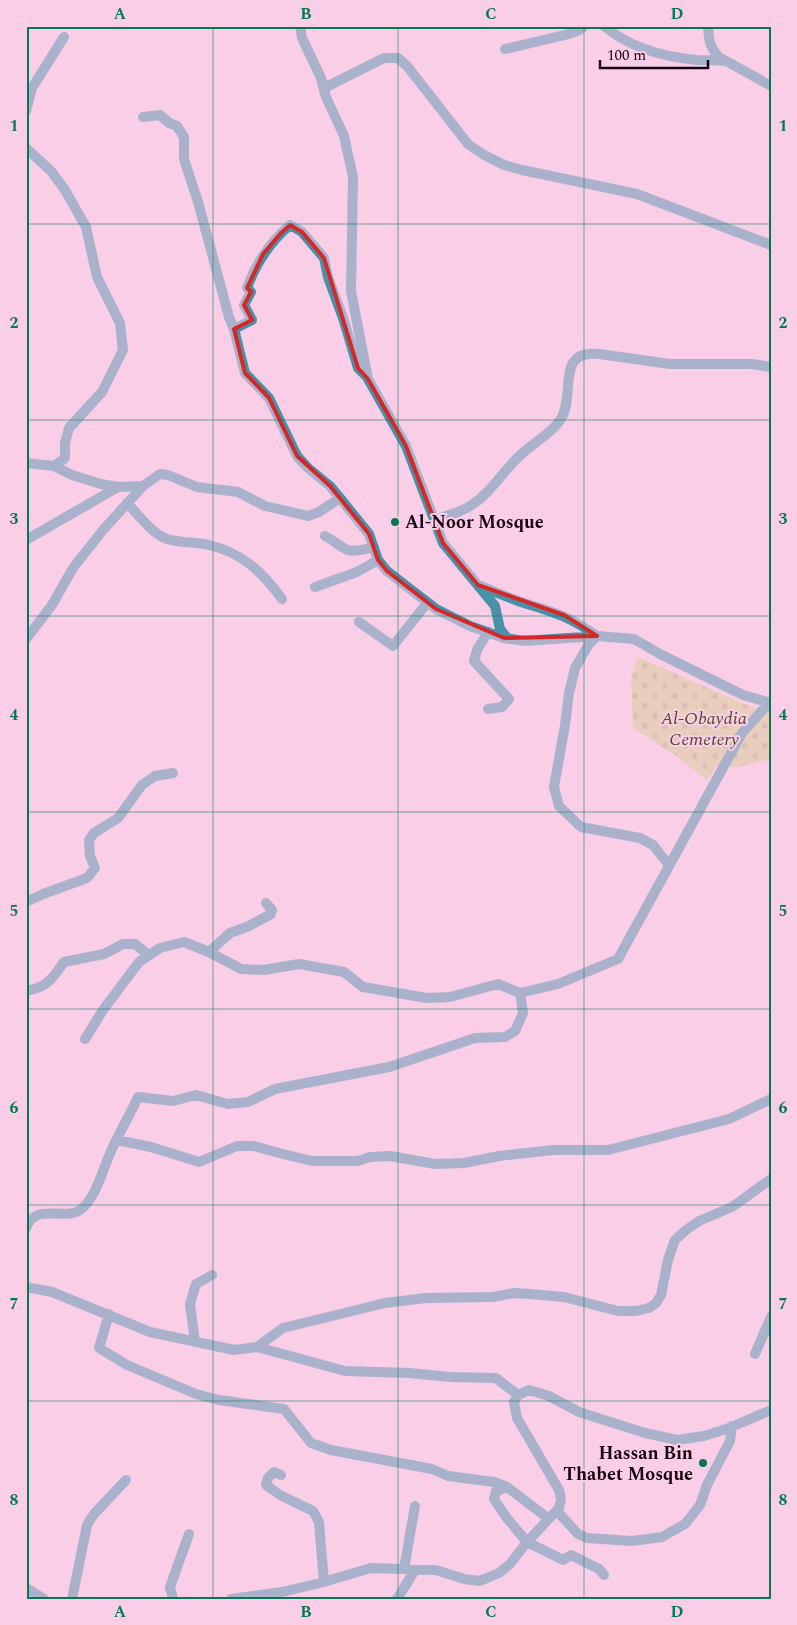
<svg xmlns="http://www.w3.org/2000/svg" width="797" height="1625" viewBox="0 0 797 1625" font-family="Spectral,serif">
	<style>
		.cemetery { fill: url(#cemetery-stones) }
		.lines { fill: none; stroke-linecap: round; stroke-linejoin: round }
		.minor { stroke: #4991a9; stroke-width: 10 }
		.marked { fill: none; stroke: #d62828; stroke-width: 4; stroke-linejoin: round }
		.grid { fill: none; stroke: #057853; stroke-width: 1; stroke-opacity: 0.55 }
		.poi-dot { fill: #057853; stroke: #facee7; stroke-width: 2 }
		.labels { text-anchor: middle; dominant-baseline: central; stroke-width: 4; stroke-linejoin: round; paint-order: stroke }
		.poi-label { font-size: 18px; font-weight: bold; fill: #1a0412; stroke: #facee7; text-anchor: start }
		.park-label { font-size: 18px; font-style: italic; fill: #504c23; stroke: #facee7 }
		.neatline { fill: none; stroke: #057853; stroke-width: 2 }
		.grid-label { font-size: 16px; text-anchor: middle; font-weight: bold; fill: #057853 }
	</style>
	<defs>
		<pattern id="cemetery-stones" width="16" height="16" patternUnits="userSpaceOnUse" patternTransform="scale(1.25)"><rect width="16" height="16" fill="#d5ce8d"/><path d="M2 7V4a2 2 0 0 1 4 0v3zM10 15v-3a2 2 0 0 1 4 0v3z" fill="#b6af79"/></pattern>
	</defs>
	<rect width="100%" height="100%" fill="#facee7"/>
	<path class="cemetery" d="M638,657L753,708L771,710V759L738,767L717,765L707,780L672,753L633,728L631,676Z"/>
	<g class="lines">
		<path class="minor" d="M300,26L302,38L321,78L326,97L344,136L353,177L351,291L368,379L406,446L443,543L495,606L500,629L508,639
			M604,26C629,47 664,57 697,60C707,60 716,60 725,61
			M708,26C709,39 709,47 719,57L771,86
			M505,49L569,34L579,30L584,26
			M324,88L384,58H398L407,66L468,144L484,155L504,165L522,170L637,194L771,245
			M26,111L32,88L64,37
			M143,117L160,115L169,123L177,126L184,137V159L198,202L229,317L234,329L245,373L269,398L297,456L308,468L330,486L340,498
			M26,148L51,171L65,190L86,227L97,277L120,323L123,350L102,392L69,428L65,443V458L54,466
			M234,329L252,320L244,305L251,292L247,288C256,263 270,242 290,225L302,232L324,258L328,277L344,321L358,368L368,378
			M26,463L54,466L72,475L101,484L118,487L143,486
			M127,503C139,515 151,533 167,539C180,543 196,542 209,545C243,553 262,572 282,599
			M434,520C446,516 459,513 470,506C492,493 504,468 524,452C536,441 552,433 561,419C576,394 555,349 599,354L670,364H752L771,367
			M325,536C350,550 343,555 374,547
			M26,540L118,487
			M480,586C496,592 511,599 527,604C557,613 570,617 597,636L589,644L575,668L569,693L565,725L554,787L559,806L581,827L640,838L653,845L669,865
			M315,587L357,572L378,560
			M359,622L393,646L427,603
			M488,632L477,650L474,661L509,699L502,707L488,709
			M26,639L52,605L73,568L103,530L143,486L160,474L168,475L197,487L238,492L265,506L308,516L319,512L340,498L369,534L378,560L387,571L436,609L470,626L504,638L525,641L597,636L634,639L660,654L743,695L771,703
			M26,902L43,894L87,878L95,868L90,856L89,840L94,833L118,818L142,785L155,776L173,773
			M209,952L230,933L249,926L271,914L272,910L266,903
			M26,991C48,987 52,979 64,962L104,954L123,944H135L149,955
			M85,1039L103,1010L139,962L160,948L184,942L209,952L241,969L264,970L299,964L344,972L363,987L427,998L450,997L498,984L520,993L558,984L618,959L742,733L769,703
			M117,1140L151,1147L199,1162L237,1146H254L283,1154L312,1161H358L370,1157L390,1156L435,1164L464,1163L499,1156L553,1150H608L729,1119L771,1099
			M26,1228C35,1202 64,1221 80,1210C95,1200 102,1172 109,1156C117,1136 129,1117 138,1097L173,1101L196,1095L228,1104L248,1102L275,1089L389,1067L475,1038L505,1037L515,1031L523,1013L520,993
			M26,1287L52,1292L150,1332L234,1350L257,1347L345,1371L410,1373L450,1377L496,1378L518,1395
			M109,1314L99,1348L127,1365L196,1394L219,1400L284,1409L311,1443L331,1450L432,1469L448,1476L494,1482L507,1487L549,1519
			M195,1342L190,1304L196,1284L212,1275
			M257,1347L283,1328L385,1303L426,1298L493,1297L514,1293L530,1294L564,1297L618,1311H636L649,1308L656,1303L661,1295L668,1260L675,1240L686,1230L699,1221L732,1207L771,1179
			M755,1354L771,1317
			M281,1475L274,1472L268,1478L266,1485L280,1495L313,1511L319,1522L324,1582
			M507,1487L496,1491L494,1499L506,1517L527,1542L563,1560L571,1555L599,1569L604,1575
			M557,1511L578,1534L587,1538L632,1541L662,1537L685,1524L700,1505L707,1485L730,1441L732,1426
			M404,1569L415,1506
			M26,1588L44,1599
			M72,1599L87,1525L94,1514L126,1480
			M173,1599L170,1587L189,1534
			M231,1599L282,1592L320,1583L371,1568L436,1570L464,1579L479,1581L487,1578L499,1573L510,1564L527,1542L559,1508L561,1499L559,1490L517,1418L514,1402L518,1395L529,1390L549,1396L579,1412L645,1433L677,1440L704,1436L729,1428L771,1410
			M397,1599L415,1570"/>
	</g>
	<path d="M0 0H797V1625H0ZM290,225L302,232L324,258L358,368L368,379L406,446L443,543L478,585L564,615L597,636L504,638L436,609L387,571L378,560L369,534L330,486L297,456L269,398L245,373L234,329L252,320L244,305L251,292L247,288L263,254L281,233Z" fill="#facee7" fill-opacity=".55" fill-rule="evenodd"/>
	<path class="marked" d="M290,225L302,232L324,258L358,368L368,379L406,446L443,543L478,585L564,615L597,636L504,638L436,609L387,571L378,560L369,534L330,486L297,456L269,398L245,373L234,329L252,320L244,305L251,292L247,288L263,254L281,233Z"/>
	<path class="grid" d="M213,26V1599M398,26V1599M584,26V1599M26,224H771M26,420H771M26,616H771M26,812H771M26,1009H771M26,1205H771M26,1401H771"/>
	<g class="poi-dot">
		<circle cx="395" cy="522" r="5"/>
		<circle cx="703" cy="1463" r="5"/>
	</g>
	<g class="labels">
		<g class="poi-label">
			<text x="405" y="522">Al-Noor Mosque</text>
			<text x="693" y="1453" text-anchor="end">Hassan Bin<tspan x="693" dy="21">Thabet Mosque</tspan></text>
		</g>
		<g class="park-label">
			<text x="704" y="718">Al-Obaydia<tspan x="704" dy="21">Cemetery</tspan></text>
		</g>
	</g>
	<rect width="797" height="1625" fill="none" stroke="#facee7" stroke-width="55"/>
	<path d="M600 60v8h108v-8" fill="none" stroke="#1a0412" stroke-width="2.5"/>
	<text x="607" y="60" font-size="15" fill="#1a0412" stroke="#facee7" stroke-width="4" paint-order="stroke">100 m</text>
	<rect x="28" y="28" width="742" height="1570" class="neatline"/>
	<g class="grid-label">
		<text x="120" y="19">A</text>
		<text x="306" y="19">B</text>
		<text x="491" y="19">C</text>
		<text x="677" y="19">D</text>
		<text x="14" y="131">1</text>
		<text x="783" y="131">1</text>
		<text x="14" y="328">2</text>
		<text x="783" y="328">2</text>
		<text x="14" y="524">3</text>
		<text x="783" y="524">3</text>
		<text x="14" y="720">4</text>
		<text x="783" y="720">4</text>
		<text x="14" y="916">5</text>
		<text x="783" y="916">5</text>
		<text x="14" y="1113">6</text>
		<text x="783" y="1113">6</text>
		<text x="14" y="1309">7</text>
		<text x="783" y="1309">7</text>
		<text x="14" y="1505">8</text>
		<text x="783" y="1505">8</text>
		<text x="120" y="1617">A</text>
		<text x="306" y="1617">B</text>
		<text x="491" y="1617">C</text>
		<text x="677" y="1617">D</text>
	</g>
</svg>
